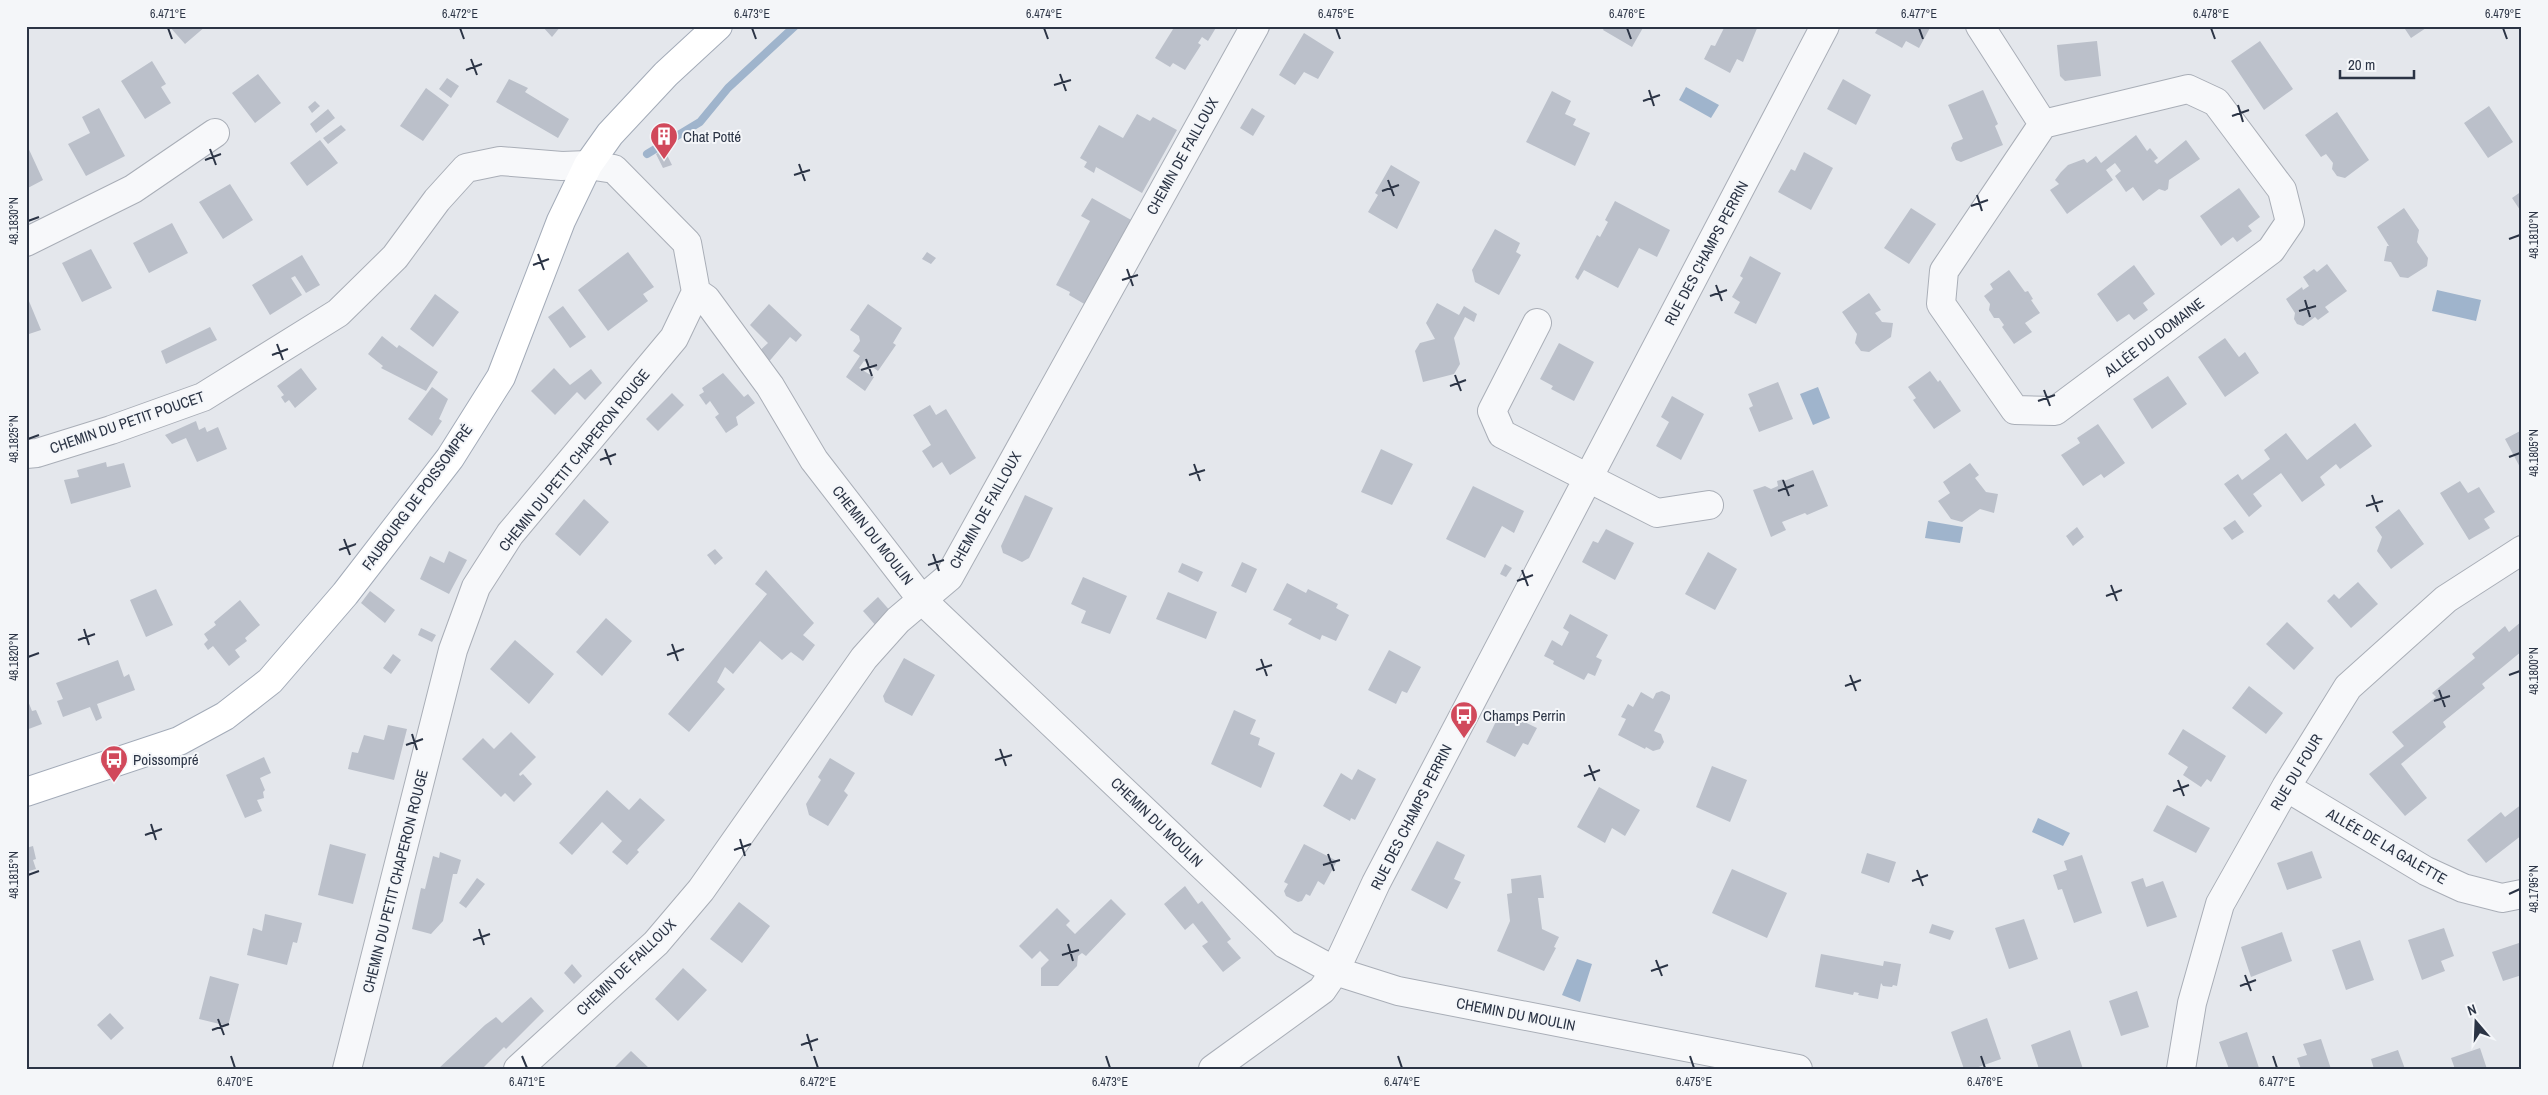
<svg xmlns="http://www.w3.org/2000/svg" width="2548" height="1095" viewBox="0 0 2548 1095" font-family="'Archivo Narrow',sans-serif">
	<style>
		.water { fill: #9fb4cc }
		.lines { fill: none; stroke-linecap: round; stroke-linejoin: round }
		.stream { stroke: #9fb4cc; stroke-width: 8 }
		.building { fill: #bbc0ca }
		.minor-casing { stroke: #a9aeb7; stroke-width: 30 }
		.major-casing { stroke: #a3abb8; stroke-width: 30 }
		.minor { stroke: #f7f8fa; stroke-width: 28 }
		.major { stroke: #fff; stroke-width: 28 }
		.ticks { fill: none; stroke: #2b3445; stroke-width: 2 }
		.labels { text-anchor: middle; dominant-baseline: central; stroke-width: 4; stroke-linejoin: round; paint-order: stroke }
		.poi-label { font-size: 15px; fill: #2b3445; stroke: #f4f6f9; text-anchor: start }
		.street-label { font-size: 15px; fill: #2b3445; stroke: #f4f6f9 }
		.neatline { fill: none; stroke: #2b3445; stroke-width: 2 }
		.ticks-label { font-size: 12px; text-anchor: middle; fill: #2b3445 }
	</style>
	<rect width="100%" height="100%" fill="#e4e7ec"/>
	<path class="water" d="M1686,87L1719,105L1711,118L1679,100Z
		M2437,290L2481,300L2476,321L2432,311Z
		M1818,387L1830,418L1813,425L1800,394Z
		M1928,521L1963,527L1960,543L1925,538Z
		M2038,818L2070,833L2063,846L2032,832Z
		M1577,959L1592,964L1580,1002L1562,995Z"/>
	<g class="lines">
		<path class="stream" d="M647,154L700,122L728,88L795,26"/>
	</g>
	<path class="building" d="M169,26H206L185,44Z
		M542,26H561L552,37Z
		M1175,26H1217L1208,41L1202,37L1198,43L1201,45L1185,70L1173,63L1170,67L1155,58Z
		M1605,26H1644L1632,47L1603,30Z
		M1725,26H1758L1743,62L1737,59L1730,73L1704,59L1711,45L1715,46Z
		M1879,26H1931L1919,48L1906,41L1902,48L1895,44L1875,33Z
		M2403,26H2429L2411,38Z
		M1304,33L1334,52L1318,79L1304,72L1295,85L1279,75Z
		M2097,41L2101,76L2065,81L2060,76L2057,45Z
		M2260,41L2293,89L2264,110L2231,61Z
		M152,61L166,84L161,87L171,103L145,119L121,81Z
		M258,74L281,103L255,123L232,93Z
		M447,78L459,86L451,98L439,89Z
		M509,79L528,88L525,92L569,119L558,138L496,102Z
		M1843,79L1871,95L1856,125L1827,109Z
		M426,88L449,105L423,141L400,126Z
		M1983,90L1998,124L1995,126L2003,145L1961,162L1956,160L1951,148L1953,143L1963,139L1948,105Z
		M1552,91L1571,101L1565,114L1576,119L1573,125L1590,133L1575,166L1526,142Z
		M315,101L320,106L312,113L308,107Z
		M2489,106L2513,142L2488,158L2464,123Z
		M99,108L125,156L86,176L68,144L90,133L82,117Z
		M1252,108L1265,116L1253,136L1240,128Z
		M328,109L335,118L316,133L310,124Z
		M2337,112L2369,160L2345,178L2337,176L2332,169L2333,163L2326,154L2321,157L2305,135Z
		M1137,114L1150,121L1153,117L1177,130L1142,193L1096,167L1094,173L1084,167L1087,162L1080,158L1099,125L1123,138Z
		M341,125L346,130L328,144L323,138Z
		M2136,135L2147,151L2150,148L2158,158L2154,161L2157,164L2186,140L2200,159L2169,180L2168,189L2165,191L2159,189L2143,201L2133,187L2126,192L2115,176L2121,171L2115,163L2106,170L2113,180L2067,214L2050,190L2059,184L2055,180L2061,172L2068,165L2084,159L2087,163L2096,156L2101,163Z
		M320,140L338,163L307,186L290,163Z
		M26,143L43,180L26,189Z
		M664,149L672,165L663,168L656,154Z
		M1804,152L1833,168L1811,210L1778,192L1791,169L1795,171Z
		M1391,165L1420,182L1397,229L1368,212L1378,195L1375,193Z
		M230,184L253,220L223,239L199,202Z
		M2239,188L2260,217L2248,226L2252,231L2237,242L2233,237L2221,246L2200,216Z
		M2522,191V213L2512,198Z
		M1092,198L1133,221L1086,305L1069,295L1070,292L1056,285L1090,221L1081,216Z
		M1615,201L1670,230L1657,257L1639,248L1618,288L1584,270L1578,280L1575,277L1597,235L1600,237L1608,222L1605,220Z
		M1911,208L1936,224L1909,264L1884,248Z
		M2404,208L2419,230L2417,242L2428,258L2427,266L2408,278L2400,277L2391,262L2384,261L2387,246H2389L2377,227Z
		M172,223L188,253L149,273L133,243Z
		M1495,229L1520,243L1516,252L1521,255L1499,295L1475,282L1472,270Z
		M91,249L112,288L82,302L62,263Z
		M628,252L654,287L643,294L648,301L608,331L578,290Z
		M927,252L936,258L931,264L922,259Z
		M302,255L320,285L306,293L295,276L291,278L302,295L270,315L252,285Z
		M1750,256L1781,273L1756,324L1734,313L1740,302L1732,297L1743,278L1740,276Z
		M2327,264L2347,291L2325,307L2329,312L2318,320L2315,317L2303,326L2297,324L2294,319L2295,313L2286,299L2302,287L2303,290L2309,286L2303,277L2314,269L2317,272Z
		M2134,265L2155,294L2143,303L2148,310L2134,320L2129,314L2117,322L2097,294Z
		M2009,270L2025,292L2028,291L2033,299L2031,300L2040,313L2025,323L2032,332L2014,344L2002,327L2004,325L1999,318H1994L1989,310L1990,304L1984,296L1993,289L1990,284Z
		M1869,293L1881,310L1875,313L1882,322L1893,323L1891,337L1869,352L1861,351L1855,343L1857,334L1842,312Z
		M26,294L41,330L26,335Z
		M435,294L459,312L433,347L410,329Z
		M1437,303L1459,315L1464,306L1477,314L1474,322L1465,317L1454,338L1460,364L1454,374L1423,382L1415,351L1420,343L1435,339L1426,323Z
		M769,304L802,335L796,342L790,337L766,365L757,353L768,343L750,325Z
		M868,304L902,328L893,343L896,345L878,371L864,361L859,368L874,377L865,391L846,377L860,356L853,351L860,341L859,336L850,330Z
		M563,306L586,337L570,348L548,317Z
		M210,327L217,340L166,364L161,351Z
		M382,336L397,348L399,345L438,372L426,391L381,368L383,366L368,354Z
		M2225,338L2239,357L2245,352L2259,373L2225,397L2198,357Z
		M1559,343L1594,362L1574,401L1551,389L1553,386L1540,379Z
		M301,368L317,389L295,408L289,400L285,403L281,397L284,395L277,386Z
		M554,368L570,385L591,369L602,383L585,400L577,392L555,415L531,391Z
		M1930,371L1938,382L1940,380L1961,411L1934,429L1913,400L1916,398L1908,387Z
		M723,373L744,397L748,394L755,403L736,417L738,425L726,433L715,417L719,414L710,401L706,405L699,395L704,392L702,388Z
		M2168,376L2187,404L2152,429L2133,399Z
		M1778,382L1793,419L1759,432L1749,408L1753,406L1748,394Z
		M432,387L448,399L439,419L442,421L432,436L408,419Z
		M672,393L684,405L658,431L646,419Z
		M1672,396L1704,414L1681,460L1656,446L1669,422L1661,417Z
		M930,405L936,415L946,409L976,458L950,475L942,462L933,468L922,451L931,445L913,415Z
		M196,421L199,430L205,427L207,432L218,427L227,449L197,462L186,438L172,444L165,435Z
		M2355,423L2372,446L2340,469L2336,464L2320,477L2325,485L2302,502L2281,473L2253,494L2262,506L2249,517L2224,484L2238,474L2242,480L2270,459L2264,450L2286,433L2307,460Z
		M2098,424L2125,463L2104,478L2101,474L2083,486L2061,455L2080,443L2077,438Z
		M2522,430V471L2505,439Z
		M1381,449L1413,464L1392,505L1361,492Z
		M106,462L107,467L124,463L131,487L71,504L64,480L79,477L77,470Z
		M1970,463L1979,475L1975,478L1986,492L1998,494L1994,513L1980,509L1962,522L1951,519L1938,501L1950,493L1943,482Z
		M1813,470L1828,506L1807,515L1805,513L1782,522L1786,530L1771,537L1753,490L1765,486L1771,489L1778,486L1777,481L1783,479L1784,481Z
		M2460,481L2468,493L2479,487L2495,512L2484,519L2490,528L2469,540L2440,493Z
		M1473,486L1524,511L1514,533L1502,526L1485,558L1446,539Z
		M1025,495L1053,508L1029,558L1022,562L1003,553L1001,546Z
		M584,499L609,522L580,556L555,534Z
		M2399,509L2424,544L2391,569L2377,551L2382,537L2375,527Z
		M2235,520L2244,532L2232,540L2223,528Z
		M2077,527L2084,537L2073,546L2066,536Z
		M1606,529L1634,543L1615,580L1582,562L1593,541L1598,543Z
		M715,549L723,558L715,565L707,555Z
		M449,551L467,560L449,594L420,579L430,556L444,563Z
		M1708,552L1737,569L1715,610L1685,594Z
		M1242,562L1257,569L1246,593L1231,586Z
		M1182,563L1203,572L1198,582L1178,572Z
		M1505,564L1512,568L1506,577L1500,574Z
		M766,570L814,623L803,635L815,645L803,661L791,652L782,660L760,641L733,674L725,667L717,682L725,689L689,732L668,714L767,594L755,584Z
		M1083,577L1127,596L1110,634L1081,623L1086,611L1071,604Z
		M2358,582L2378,604L2351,628L2327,601L2334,594L2339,599Z
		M1287,583L1306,593L1308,589L1338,604L1336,608L1349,615L1336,641L1322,635L1320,640L1288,624L1292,619L1273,610Z
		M156,589L173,625L146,637L130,600Z
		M370,591L395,610L385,623L361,603Z
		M1168,592L1217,612L1206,639L1156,619Z
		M878,597L892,613L877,627L863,611Z
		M240,600L260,625L245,638L247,641L235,650L240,657L229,666L213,646L208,650L204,644L208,640L204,634L216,625L214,622Z
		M1570,614L1608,635L1596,657L1602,660L1595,676L1588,673L1584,680L1553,664L1554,661L1544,656L1552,640L1562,646L1569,632L1563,628Z
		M606,618L632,641L602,676L576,652Z
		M2522,621V651L2482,684L2485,688L2443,722L2446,727L2401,764L2427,798L2405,816L2369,774L2404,746L2392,732L2436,697L2432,693L2475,658L2472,654L2505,626L2509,632Z
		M2287,622L2314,648L2294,670L2266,644Z
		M421,628L436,635L432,642L418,635Z
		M515,640L554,674L529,704L490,669Z
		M1389,650L1421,667L1407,693L1402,691L1396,704L1368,690Z
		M393,654L401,660L391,674L383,668Z
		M904,658L935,675L912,716L885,702L883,696Z
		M118,660L124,677L129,674L135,690L97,704L102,718L96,721L90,707L63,717L57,701L63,699L56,683Z
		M2249,686L2283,713L2266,734L2232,708Z
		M1662,691L1670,695V699L1654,731L1661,734L1664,742L1660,749L1653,751L1646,747L1645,749L1618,735L1626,719L1621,717L1628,704L1633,707L1641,692L1653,699L1656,693Z
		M26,696L32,711L36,710L42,724L26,730Z
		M1234,710L1256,720L1250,734L1260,738L1258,745L1275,753L1261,788L1211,764Z
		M1501,711L1537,728L1528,745L1523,743L1515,757L1486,742Z
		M388,725L407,729L394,780L348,769L352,752L358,753L364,735L384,740Z
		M2183,729L2226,756L2211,782L2207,779L2201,787L2183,775L2188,767L2168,754Z
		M511,732L536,757L519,774L520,776L523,774L532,784L514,802L505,793L501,797L462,759L483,738L494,749Z
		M264,757L271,773L260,778L265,790L263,792L264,798L257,800L262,811L245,818L226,775Z
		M830,758L855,773L844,791L848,795L828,826L809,815L806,804L821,780L818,777Z
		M1712,766L1747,780L1730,822L1696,807Z
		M1358,769L1376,779L1355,820L1351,818L1350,821L1323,806L1341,773L1352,780Z
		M1599,787L1640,810L1625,836L1612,828L1605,843L1577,827Z
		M607,790L629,810L640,798L665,820L637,850L639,852L627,865L612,852L622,841L602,822L572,855L559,843Z
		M2522,804V835L2486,863L2467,840L2501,812L2505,817Z
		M2167,805L2210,828L2196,853L2153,831Z
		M1437,841L1465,855L1454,879L1461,882L1447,909L1411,890Z
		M330,844L366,854L353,904L318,895Z
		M1304,844L1337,861L1324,885L1318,881L1310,896L1306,894L1302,901L1298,902L1286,896L1284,891L1288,884L1284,882Z
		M33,846L36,859L33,860L36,869L26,872V848Z
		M2312,851L2322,878L2287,890L2277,863Z
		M440,852L461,860L457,874H453L443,921L431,934L412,929L421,888L425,889L433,856L439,858Z
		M1867,853L1896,862L1889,883L1861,873Z
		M2082,855L2102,913L2074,923L2062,889L2058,890L2053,875L2067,870L2064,861Z
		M1732,869L1787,893L1767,938L1712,913Z
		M1541,875L1544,898H1538L1542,929L1559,937L1554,947L1556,948L1544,971L1497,951L1510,921L1507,894L1512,893L1511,879Z
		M477,878L485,884L466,908L459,903Z
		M2143,878L2146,887L2163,881L2177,917L2147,927L2131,882Z
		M1185,886L1198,904L1202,901L1231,939L1227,942L1241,958L1223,972L1202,946L1208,942L1193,923L1185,930L1164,904Z
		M1111,899L1126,914L1086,956L1082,953L1078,956L1077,966L1058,986H1041V968L1049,960L1040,951L1032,959L1019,946L1057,908L1070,921L1066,925L1075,934Z
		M739,902L770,926L742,963L710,939Z
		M265,914L302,923L297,943L293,942L287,965L247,955L253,928L262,931Z
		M2024,919L2038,959L2009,969L1995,928Z
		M1932,924L1954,931L1950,940L1929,933Z
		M2444,928L2454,956L2441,961L2445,971L2422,980L2408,940Z
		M2282,932L2292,961L2251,977L2241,947Z
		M2360,940L2374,980L2346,990L2332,950Z
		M2522,942V975L2503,981L2492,952Z
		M1821,954L1883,966L1884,961L1901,964L1897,986L1893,985L1892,987L1883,986L1881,983L1878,999L1858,995L1859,993L1854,992L1853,995L1815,987Z
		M572,964L582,976L574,984L564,973Z
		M683,968L707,990L678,1021L655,999Z
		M210,976L239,984L228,1026L199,1019Z
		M2137,991L2149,1027L2121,1036L2109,1001Z
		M531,997L544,1011L506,1049L504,1047L482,1069H438L485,1025L496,1017L502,1023Z
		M110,1013L124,1028L111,1040L97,1025Z
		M1987,1018L2001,1059L1973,1069H1964L1951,1032Z
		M2070,1030L2083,1069H2039L2031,1045Z
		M2247,1032L2259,1068L2229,1069L2219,1042Z
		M2321,1039L2331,1069H2301L2297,1058L2307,1055L2303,1044Z
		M2480,1048L2487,1069H2455L2451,1058Z
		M2398,1050L2405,1069H2374L2371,1059Z
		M631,1051L650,1069H613Z"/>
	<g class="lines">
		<g class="minor-casing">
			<path id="minor" d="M1980,26L2043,124
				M2188,89L2216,102L2282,190L2290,222L2271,250L2055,411L2015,410L1941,304L1944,271L2043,124Z
				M26,242L133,189L215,133
				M696,292L706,299L770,386L814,460L923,601L1285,944L1335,971L1398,991L1798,1069
				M1537,323L1492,411L1502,434L1657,513L1709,505
				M26,454L37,453L111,430L203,397L338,313L395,257L437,200L466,168L500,161L562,166L588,165L614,169L687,243L696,292L674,338L510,534L476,587L453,650L347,1069
				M2286,787L2426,871L2463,888L2502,898L2522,894
				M518,1069L656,943L701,890L864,658L898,620L949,577L1255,26
				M1213,1069L1322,990L1335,971L1376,883L1825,26
				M2181,1069L2192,1003L2220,904L2286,787L2348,687L2446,599L2522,550"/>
		</g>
		<g class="major-casing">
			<path id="major" d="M26,792L179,741L225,716L270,681L345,594L450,458L501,377L561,221L588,165L610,134L666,74L718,26"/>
		</g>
		<use href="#minor" class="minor"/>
		<use href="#major" class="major"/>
	</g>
	<path class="ticks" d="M168,28L172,39M460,28L464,39M752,28L756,39M1044,28L1048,39M1336,28L1340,39M1627,28L1631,39M1919,28L1923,39M2211,28L2215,39M2503,28L2507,39M471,59L477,75M466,70L482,64M1060,74L1066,91M1054,85L1071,80M1649,90L1654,106M1643,101L1660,95M2238,105L2243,122M2232,116L2249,110M210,149L216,165M205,160L221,154M799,164L805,181M794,175L810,170M1388,180L1394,196M1382,191L1399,185M1977,195L1982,211M1971,206L1988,200M28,221L39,217M2509,239L2520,235M538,254L544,270M533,265L549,259M1127,269L1133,286M1122,280L1138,275M1716,285L1722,301M1710,296L1727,290M2305,300L2310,317M2299,311L2316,306M277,344L283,360M272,355L288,349M866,359L872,376M861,370L877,365M1455,375L1461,391M1450,386L1466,380M2044,390L2050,406M2038,401L2055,395M28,439L39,435M605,449L611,465M2509,457L2520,453M600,460L616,454M1194,464L1200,481M1189,475L1205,470M1783,480L1789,496M1778,491L1794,485M2372,495L2378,512M2366,506L2383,501M344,539L350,555M339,550L356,544M933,554L939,571M928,565L944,560M1522,570L1528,586M1517,581L1533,575M2111,585L2117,601M2106,596L2122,590M84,629L89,645M78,640L95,634M672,644L678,661M667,655L684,649M28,657L39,653M1261,659L1267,676M1256,670L1272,665M1850,675L1856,691M2509,675L2520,671M1845,686L1861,680M2439,690L2445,707M2434,701L2450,696M412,734L417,750M406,745L423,739M1000,749L1006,766M995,760L1012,755M1589,765L1595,781M1584,776L1600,770M2178,780L2184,796M2173,791L2189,785M151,824L156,840M145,835L162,829M740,839L745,856M734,850L751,844M1328,854L1334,871M1323,865L1340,860M1917,870L1923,886M28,875L39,871M1912,881L1928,875M2509,894L2520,889M479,929L484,945M473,940L490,934M1068,944L1073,961M1062,955L1079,950M1656,960L1662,976M1651,971L1668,965M2245,975L2251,991M2240,986L2256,980M218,1019L224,1035M212,1030L229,1024M807,1034L812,1051M801,1045L818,1039M231,1056L235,1068M522,1056L527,1068M814,1056L818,1068M1106,1056L1110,1068M1398,1056L1402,1068M1690,1056L1694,1068M1981,1056L1985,1068M2273,1056L2277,1068"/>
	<defs>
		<g id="building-pin" transform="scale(1.4375)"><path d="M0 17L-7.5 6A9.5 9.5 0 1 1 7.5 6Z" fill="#d1495b" stroke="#f4f6f9"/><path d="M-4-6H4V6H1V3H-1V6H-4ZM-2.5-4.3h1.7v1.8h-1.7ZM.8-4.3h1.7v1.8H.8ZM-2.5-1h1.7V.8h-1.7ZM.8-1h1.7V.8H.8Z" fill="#fff"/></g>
		<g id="bus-pin" transform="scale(1.4375)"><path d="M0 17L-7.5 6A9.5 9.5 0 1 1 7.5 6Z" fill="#d1495b" stroke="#f4f6f9"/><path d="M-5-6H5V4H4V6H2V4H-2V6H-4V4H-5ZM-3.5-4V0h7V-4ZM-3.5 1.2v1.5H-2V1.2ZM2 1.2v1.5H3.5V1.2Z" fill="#fff"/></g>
	</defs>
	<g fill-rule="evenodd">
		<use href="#building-pin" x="664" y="136"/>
		<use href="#bus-pin" x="1464" y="715"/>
		<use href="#bus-pin" x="114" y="759"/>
	</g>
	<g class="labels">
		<g class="poi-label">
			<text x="683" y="136">Chat Potté</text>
			<text x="1483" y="715">Champs Perrin</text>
			<text x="133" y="759">Poissompré</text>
		</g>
		<g class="street-label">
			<text transform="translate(1182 156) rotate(-61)">CHEMIN DE FAILLOUX</text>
			<text transform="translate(1706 253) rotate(-62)">RUE DES CHAMPS PERRIN</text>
			<text transform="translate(2154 337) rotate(-37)">ALLÉE DU DOMAINE</text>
			<text transform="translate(127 422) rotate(-19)">CHEMIN DU PETIT POUCET</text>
			<text transform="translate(574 460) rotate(-51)">CHEMIN DU PETIT CHAPERON ROUGE</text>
			<text transform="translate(417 497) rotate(-54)">FAUBOURG DE POISSOMPRÉ</text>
			<text transform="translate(985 510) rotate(-61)">CHEMIN DE FAILLOUX</text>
			<text transform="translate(873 535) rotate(52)">CHEMIN DU MOULIN</text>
			<text transform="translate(2296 772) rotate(-59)">RUE DU FOUR</text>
			<text transform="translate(1411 817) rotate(-63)">RUE DES CHAMPS PERRIN</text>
			<text transform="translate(1157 822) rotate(44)">CHEMIN DU MOULIN</text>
			<text transform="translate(2387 846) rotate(30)">ALLÉE DE LA GALETTE</text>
			<text transform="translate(395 881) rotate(-76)">CHEMIN DU PETIT CHAPERON ROUGE</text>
			<text transform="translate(626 967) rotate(-44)">CHEMIN DE FAILLOUX</text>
			<text transform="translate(1516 1014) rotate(11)">CHEMIN DU MOULIN</text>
		</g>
	</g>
	<rect width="2548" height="1095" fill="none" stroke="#f4f6f9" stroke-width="55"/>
	<g transform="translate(2476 1022) rotate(341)" stroke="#f4f6f9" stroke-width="4" paint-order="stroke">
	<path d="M0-4L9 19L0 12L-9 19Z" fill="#2b3445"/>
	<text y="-8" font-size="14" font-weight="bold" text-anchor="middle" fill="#2b3445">N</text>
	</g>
	<path d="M2340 70v8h74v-8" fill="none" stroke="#2b3445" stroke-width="2.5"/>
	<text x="2348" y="70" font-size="15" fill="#2b3445" stroke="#f4f6f9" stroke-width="4" paint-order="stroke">20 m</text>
	<rect x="28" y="28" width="2492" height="1040" class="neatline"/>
	<g class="ticks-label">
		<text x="168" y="18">6.471°E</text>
		<text x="460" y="18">6.472°E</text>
		<text x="752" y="18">6.473°E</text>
		<text x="1044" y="18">6.474°E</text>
		<text x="1336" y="18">6.475°E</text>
		<text x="1627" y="18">6.476°E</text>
		<text x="1919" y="18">6.477°E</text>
		<text x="2211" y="18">6.478°E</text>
		<text x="2503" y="18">6.479°E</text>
		<text transform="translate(14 221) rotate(-90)" y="4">48.1830°N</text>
		<text transform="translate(2534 235) rotate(-90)" y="4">48.1810°N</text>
		<text transform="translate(14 439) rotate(-90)" y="4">48.1825°N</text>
		<text transform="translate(2534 453) rotate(-90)" y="4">48.1805°N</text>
		<text transform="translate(14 657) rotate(-90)" y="4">48.1820°N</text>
		<text transform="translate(2534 671) rotate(-90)" y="4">48.1800°N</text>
		<text transform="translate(14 875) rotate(-90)" y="4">48.1815°N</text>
		<text transform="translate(2534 889) rotate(-90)" y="4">48.1795°N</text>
		<text x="235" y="1086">6.470°E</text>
		<text x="527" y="1086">6.471°E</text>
		<text x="818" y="1086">6.472°E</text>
		<text x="1110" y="1086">6.473°E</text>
		<text x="1402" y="1086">6.474°E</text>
		<text x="1694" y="1086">6.475°E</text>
		<text x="1985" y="1086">6.476°E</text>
		<text x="2277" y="1086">6.477°E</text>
	</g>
</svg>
